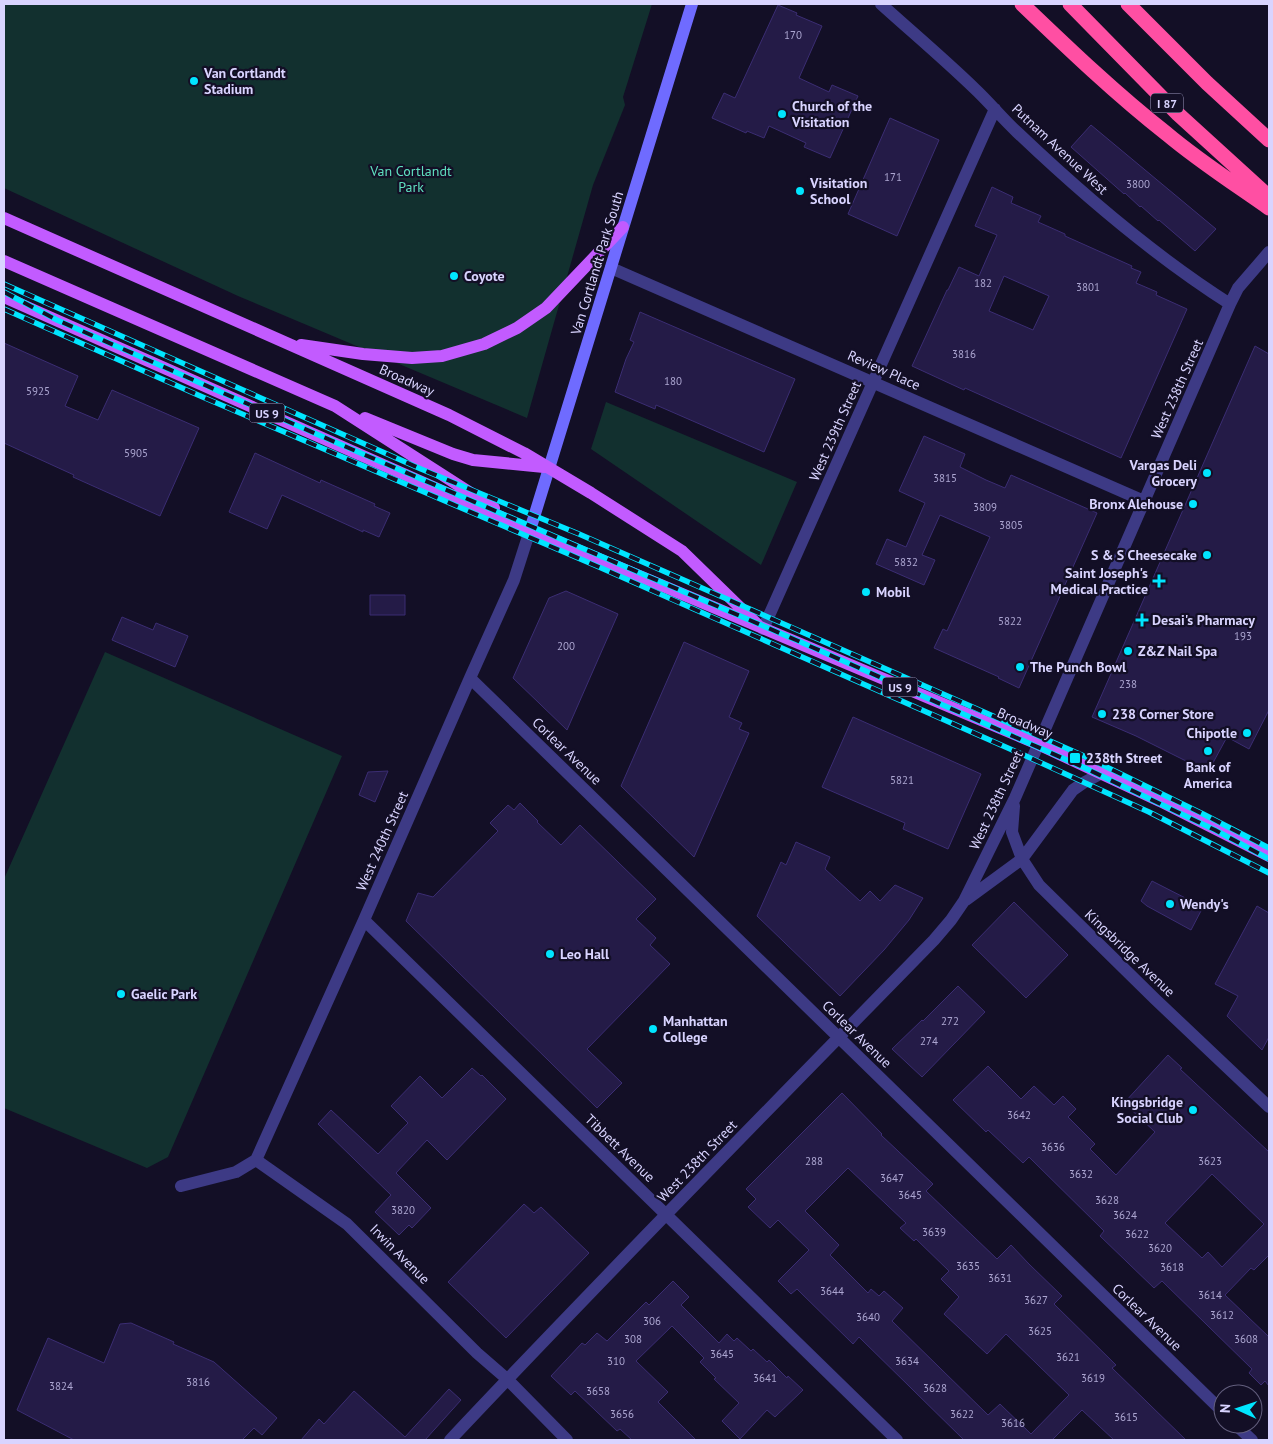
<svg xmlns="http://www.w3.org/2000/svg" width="1273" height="1444" viewBox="0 0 1273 1444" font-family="'PT Sans',sans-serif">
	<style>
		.green { fill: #12302f }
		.building { fill: #241b47; stroke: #3b2d73; fill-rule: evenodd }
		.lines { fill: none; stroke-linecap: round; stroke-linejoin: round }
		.street { stroke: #3d3a85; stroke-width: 12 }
		.secondary { stroke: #6f6bff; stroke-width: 12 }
		.primary { stroke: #c25bff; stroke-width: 12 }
		.highway { stroke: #ff4fa3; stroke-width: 15 }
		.rail-casing { stroke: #00e5ff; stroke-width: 5.5 }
		.rail { stroke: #130f26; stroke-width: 4; stroke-dasharray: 11; stroke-linecap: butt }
		.poi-dot { fill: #00e5ff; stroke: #130f26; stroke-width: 2 }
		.labels { text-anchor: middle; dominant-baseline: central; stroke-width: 4.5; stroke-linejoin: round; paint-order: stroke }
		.number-label { font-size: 11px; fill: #aca6d1 }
		.shield { fill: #130f26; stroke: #9e99be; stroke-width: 1 }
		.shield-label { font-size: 12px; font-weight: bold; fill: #d9d4ff }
		.poi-label { font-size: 14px; font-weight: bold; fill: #d9d4ff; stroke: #130f26; text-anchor: start }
		.street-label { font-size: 14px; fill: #d9d4ff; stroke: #130f26 }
		.park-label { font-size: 14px; fill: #5fe0c0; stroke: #130f26 }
	</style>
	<rect width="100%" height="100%" fill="#130f26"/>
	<path class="green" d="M4,4H652L623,97L625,105L593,185L527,418L238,296L4,188Z
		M606,402L797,482L761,565L591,449Z
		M105,652L342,756L168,1157L147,1168L4,1108V879Z"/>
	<path class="building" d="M778,5L797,13L796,15L822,26L799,78L829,92L832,85L858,96L830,158L804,147L806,143L769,126L764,138L747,131L746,133L712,118L724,93L735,98Z
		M890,118L939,140L897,236L848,214Z
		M1091,125L1216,229L1195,251L1159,220L1158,221L1141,206L1140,207L1125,193L1124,194L1071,147Z
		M992,187L1013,197L1011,203L1041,216L1038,222L1065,234V236L1132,266L1131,268L1141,272L1136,283L1157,292L1156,295L1187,309L1121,458L965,388L964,390L912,366L947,290H948L959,267L979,276L997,235L975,226ZM1004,276L1049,296L1033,330L989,311Z
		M640,312L795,379L764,452L656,405L655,409L615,392L626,359L634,342L630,340Z
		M4,343L78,376L65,406L98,420L112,390L199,428L160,516L73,477L74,475L4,443Z
		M1255,346L1269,354V710L1249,749L1227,737L1208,772L1136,736L1092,717Z
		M924,436L965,454L960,467L986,480L1005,488L1011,475L1097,513L1019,688L998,678L999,677L934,648L943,629L947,631L990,537L940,515L922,555L935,560L924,585L876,564L887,539L906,547L925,503L899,491Z
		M255,453L320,483L321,480L375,504L374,506L390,513L379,537L363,530V532L282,495L267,529L229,512Z
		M566,591L618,614L567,730L513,678L549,598Z
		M370,595H405V615H370Z
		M122,617L153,630L156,623L188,636L175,667L112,640Z
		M684,642L749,671L729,717L742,723L739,729L749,733L694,857L621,786Z
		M853,717L981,774L948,849L903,829L905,823L822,787Z
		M388,771L375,802L359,795L368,772Z
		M520,803L538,821L537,822L561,845L580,825L656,899L636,919L656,938L650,945L670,964L587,1049L622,1083L597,1108L406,921L418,893L433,897L498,831L490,823L508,805L514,810Z
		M796,842L830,857L825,869L860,901L870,891L880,901L895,885L923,898L909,920L884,950L840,996L757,916L781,862L786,865Z
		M1152,881L1203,907L1191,930L1147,906L1141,901Z
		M1014,902L1068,955L1026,998L972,945Z
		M1257,906L1269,913V1037L1262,1050L1227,1016L1238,996L1215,984Z
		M958,986L985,1012L922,1077L892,1049L922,1020L923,1021Z
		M1168,1055L1182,1068L1180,1069L1269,1152V1255L1254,1270L1251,1268L1225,1295L1269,1337V1386L1265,1381L1261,1385L1249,1373L1252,1369L1162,1281L1154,1288L1100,1236L1104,1231L1029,1157L1023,1163L988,1130L986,1132L953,1100L988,1066L1021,1099L1034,1086L1054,1105L1063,1096L1076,1109L1068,1117L1095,1144L1090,1149L1116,1175L1155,1132L1124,1103ZM1212,1174L1264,1224L1222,1267L1208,1252L1202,1258L1165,1223Z
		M472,1068L481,1076L482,1075L506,1099L447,1160L427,1140L396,1173L431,1208L412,1228L409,1225L399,1235L375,1212L391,1195L318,1124L331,1110L378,1154L408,1123L391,1106L420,1076L442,1098Z
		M842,1093L882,1134L881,1135L933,1184L926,1191L997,1259L1011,1245L1029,1264L1062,1296L1054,1304L1116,1365L1112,1368L1186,1440H1114L1082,1410L1052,1440H964L859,1337L853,1344L797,1289L791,1294L778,1281L809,1250L778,1220L770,1228L748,1207L756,1199L746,1189ZM848,1168L906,1223L900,1228L914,1241L916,1239L949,1271L941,1279L959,1297L944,1314L987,1354L1006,1334L1069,1395L1031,1434L1000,1404L988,1415L892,1321L903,1308L884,1291L879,1296L871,1289L868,1293L830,1255L839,1245L805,1211Z
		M524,1204L534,1213L541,1207L589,1253L506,1338L448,1282Z
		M673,1281L689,1297L681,1305L719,1343L727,1334L734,1341L737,1338L751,1351L753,1349L767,1362L769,1360L787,1378L788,1376L803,1390L775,1417L767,1410L740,1439L722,1421L739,1403L714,1379L716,1378L700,1362L704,1358L672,1326L636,1361L668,1392L658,1402L696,1440H632L620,1429L617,1431L575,1391L571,1395L551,1376L582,1343L585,1345L597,1333L607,1341L646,1302L649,1305Z
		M131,1323L174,1342L173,1344L214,1362L277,1418L262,1435L254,1428L242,1440H74L17,1410L48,1338L104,1363L120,1324Z
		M449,1389L461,1400L425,1440H301L319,1419L324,1424L354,1391L405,1437Z"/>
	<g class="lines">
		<path class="street" d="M881,4C912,32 944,59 974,88C989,102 1002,118 1017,132C1083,195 1153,255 1230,304
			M611,268L1144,501
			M763,629L995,109
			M470,678L1223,1412
			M1014,806L1012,832L1022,859L1039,885L1155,999L1269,1107
			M966,900L1022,859L1073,790L1083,783L1102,773
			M364,920L897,1440
			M256,1160L364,920L470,678L514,580L530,530
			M256,1160L347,1224L477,1353L507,1379L567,1440
			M181,1186L236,1172L256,1160
			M1235,1424L1252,1440
			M450,1440C609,1271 772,1106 934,940L951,920L964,901L1015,798L1230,304L1238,288L1269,252"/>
		<path class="secondary" d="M530,530L692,4"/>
		<path class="primary" d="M4,218L449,415L524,453L591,493L682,551L757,624
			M4,261L335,406L494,508
			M4,297L530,530L1038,744L1160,801L1269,856
			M301,345L363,354L412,358L442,356L484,344L517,328L546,308L623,227
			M365,418L453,454L473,460L544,467"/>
		<path class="highway" d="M1022,4C1069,49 1116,94 1167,134C1199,161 1235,184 1269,208
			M1070,4L1178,114L1269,197
			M1128,4L1207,83L1269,140"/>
		<g class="rail-casing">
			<path id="rail" d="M4,284L421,469L579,534L1084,756L1203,814L1269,848
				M4,292L57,320L321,436L796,640L1085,768L1215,830L1269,859
				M4,309L198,395L599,567L1026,756L1149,812L1269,873"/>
		</g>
		<use href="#rail" class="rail"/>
	</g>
	<g class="poi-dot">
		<circle cx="194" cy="81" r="5"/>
		<circle cx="782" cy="114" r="5"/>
		<circle cx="800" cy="191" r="5"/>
		<circle cx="454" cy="276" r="5"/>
		<circle cx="1207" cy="473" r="5"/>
		<circle cx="1193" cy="504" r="5"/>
		<circle cx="1207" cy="555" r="5"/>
		<path d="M1156.5 573.5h5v5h5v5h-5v5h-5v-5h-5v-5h5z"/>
		<circle cx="866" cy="592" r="5"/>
		<path d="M1139.5 612.5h5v5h5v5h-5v5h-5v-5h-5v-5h5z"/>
		<circle cx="1128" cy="651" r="5"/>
		<circle cx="1020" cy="667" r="5"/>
		<circle cx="1102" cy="714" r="5"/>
		<circle cx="1247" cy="733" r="5"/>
		<circle cx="1208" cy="751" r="5"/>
		<rect x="1069" y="752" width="12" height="12" rx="2.5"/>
		<circle cx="1170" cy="904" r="5"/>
		<circle cx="550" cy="954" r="5"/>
		<circle cx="121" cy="994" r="5"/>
		<circle cx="653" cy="1029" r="5"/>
		<circle cx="1193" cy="1110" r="5"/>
	</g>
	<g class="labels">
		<g class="number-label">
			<text x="793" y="35">170</text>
			<text x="893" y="177">171</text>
			<text x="1138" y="184">3800</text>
			<text x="983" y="283">182</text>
			<text x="1088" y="287">3801</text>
			<text x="964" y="354">3816</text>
			<text x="673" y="381">180</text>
			<text x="38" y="391">5925</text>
			<text x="136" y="453">5905</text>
			<text x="945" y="478">3815</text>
			<text x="985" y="507">3809</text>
			<text x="1011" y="525">3805</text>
			<text x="906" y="562">5832</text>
			<text x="1010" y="621">5822</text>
			<text x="1243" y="636">193</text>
			<text x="566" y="646">200</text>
			<text x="1128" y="684">238</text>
			<text x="902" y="780">5821</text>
			<text x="950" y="1021">272</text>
			<text x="929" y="1041">274</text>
			<text x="1019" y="1115">3642</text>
			<text x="1053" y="1147">3636</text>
			<text x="814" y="1161">288</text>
			<text x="1210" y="1161">3623</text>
			<text x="1081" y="1174">3632</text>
			<text x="892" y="1178">3647</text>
			<text x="910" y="1195">3645</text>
			<text x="1107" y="1200">3628</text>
			<text x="403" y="1210">3820</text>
			<text x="1125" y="1215">3624</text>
			<text x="934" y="1232">3639</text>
			<text x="1137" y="1234">3622</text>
			<text x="1160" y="1248">3620</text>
			<text x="968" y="1266">3635</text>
			<text x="1172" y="1267">3618</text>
			<text x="1000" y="1278">3631</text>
			<text x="832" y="1291">3644</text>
			<text x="1210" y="1295">3614</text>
			<text x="1036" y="1300">3627</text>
			<text x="1222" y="1315">3612</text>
			<text x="868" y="1317">3640</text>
			<text x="652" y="1321">306</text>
			<text x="1040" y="1331">3625</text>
			<text x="633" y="1339">308</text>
			<text x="1246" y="1339">3608</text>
			<text x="722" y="1354">3645</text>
			<text x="1068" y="1357">3621</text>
			<text x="616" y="1361">310</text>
			<text x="907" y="1361">3634</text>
			<text x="765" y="1378">3641</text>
			<text x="1093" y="1378">3619</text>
			<text x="198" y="1382">3816</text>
			<text x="61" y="1386">3824</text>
			<text x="935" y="1388">3628</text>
			<text x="598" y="1391">3658</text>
			<text x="622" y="1414">3656</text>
			<text x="962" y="1414">3622</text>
			<text x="1126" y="1417">3615</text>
			<text x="1013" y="1423">3616</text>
		</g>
		<g class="shield">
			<rect x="1151" y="93.5" width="32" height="19" rx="4"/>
			<rect x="249.5" y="403.5" width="35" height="19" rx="4"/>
			<rect x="882.5" y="677.5" width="35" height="19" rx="4"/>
		</g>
		<g class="shield-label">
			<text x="1167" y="103">I 87</text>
			<text x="267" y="413">US 9</text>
			<text x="900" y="687">US 9</text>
		</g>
		<g class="poi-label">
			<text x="204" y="73">Van Cortlandt<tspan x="204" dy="16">Stadium</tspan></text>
			<text x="792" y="106">Church of the<tspan x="792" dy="16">Visitation</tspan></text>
			<text x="810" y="183">Visitation<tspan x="810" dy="16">School</tspan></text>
			<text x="464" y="276">Coyote</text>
			<text x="1197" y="465" text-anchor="end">Vargas Deli<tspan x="1197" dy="16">Grocery</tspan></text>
			<text x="1183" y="504" text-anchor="end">Bronx Alehouse</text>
			<text x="1197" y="555" text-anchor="end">S &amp; S Cheesecake</text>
			<text x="1148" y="573" text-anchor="end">Saint Joseph's<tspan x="1148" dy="16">Medical Practice</tspan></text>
			<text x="876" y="592">Mobil</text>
			<text x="1152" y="620">Desai's Pharmacy</text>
			<text x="1138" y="651">Z&amp;Z Nail Spa</text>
			<text x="1030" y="667">The Punch Bowl</text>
			<text x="1112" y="714">238 Corner Store</text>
			<text x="1237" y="733" text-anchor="end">Chipotle</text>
			<text x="1086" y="758">238th Street</text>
			<text x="1208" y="767" text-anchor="middle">Bank of<tspan x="1208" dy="16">America</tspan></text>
			<text x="1180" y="904">Wendy's</text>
			<text x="560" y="954">Leo Hall</text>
			<text x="131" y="994">Gaelic Park</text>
			<text x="663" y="1021">Manhattan<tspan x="663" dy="16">College</tspan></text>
			<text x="1183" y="1102" text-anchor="end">Kingsbridge<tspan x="1183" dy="16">Social Club</tspan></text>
		</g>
		<g class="street-label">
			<text transform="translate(1060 149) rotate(43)">Putnam Avenue West</text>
			<text transform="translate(597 263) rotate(-73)">Van Cortlandt Park South</text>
			<text transform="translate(884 370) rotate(24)">Review Place</text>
			<text transform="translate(407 380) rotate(24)">Broadway</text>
			<text transform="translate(1177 389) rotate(-66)">West 238th Street</text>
			<text transform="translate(835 431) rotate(-66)">West 239th Street</text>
			<text transform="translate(1025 723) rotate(23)">Broadway</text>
			<text transform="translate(567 751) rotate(44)">Corlear Avenue</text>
			<text transform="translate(996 800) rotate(-65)">West 238th Street</text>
			<text transform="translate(382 841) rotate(-66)">West 240th Street</text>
			<text transform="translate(1130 953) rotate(44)">Kingsbridge Avenue</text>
			<text transform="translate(857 1034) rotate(44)">Corlear Avenue</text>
			<text transform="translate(620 1148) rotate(44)">Tibbett Avenue</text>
			<text transform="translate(697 1161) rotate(-46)">West 238th Street</text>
			<text transform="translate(400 1254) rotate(45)">Irwin Avenue</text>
			<text transform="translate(1147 1317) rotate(44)">Corlear Avenue</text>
		</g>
		<g class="park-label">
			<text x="411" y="171">Van Cortlandt<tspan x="411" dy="16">Park</tspan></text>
		</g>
	</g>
	<rect width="1273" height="1444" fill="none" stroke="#d9d4ff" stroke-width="10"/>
	<g transform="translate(1238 1409) rotate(273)"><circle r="24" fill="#130f26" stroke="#625e7d"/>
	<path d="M0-4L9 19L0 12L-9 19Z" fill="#00e5ff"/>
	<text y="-8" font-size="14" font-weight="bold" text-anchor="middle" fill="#d9d4ff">N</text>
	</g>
</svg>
